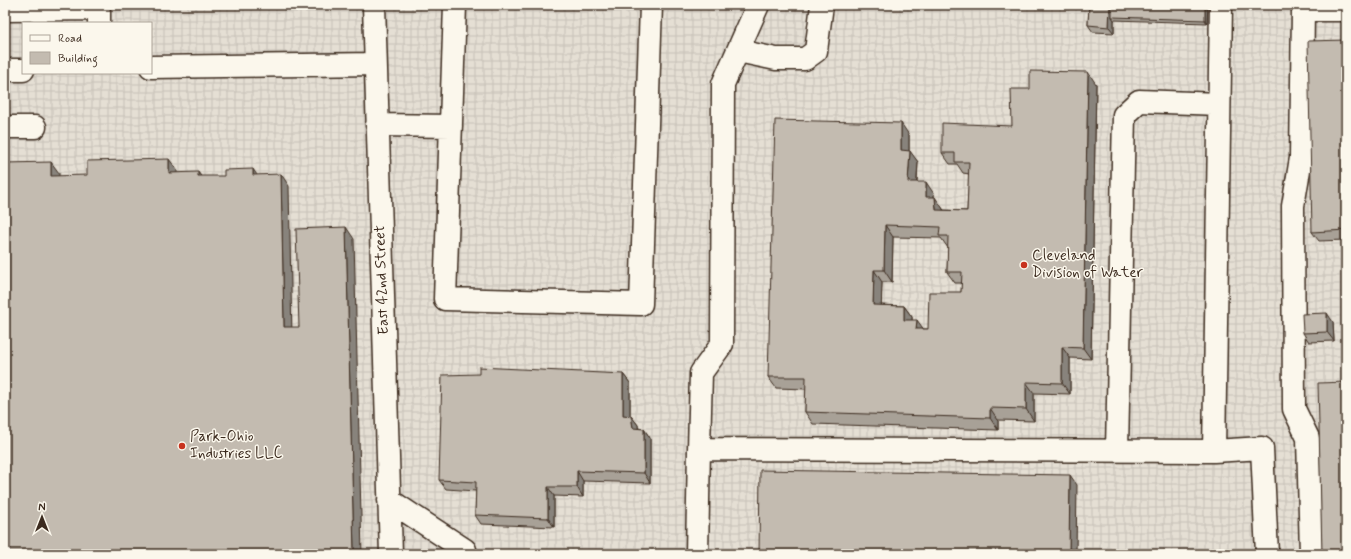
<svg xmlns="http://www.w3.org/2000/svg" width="1351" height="559" viewBox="0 0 1351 559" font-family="Mynerve,sans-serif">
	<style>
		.industrial { fill: url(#industrial-grid); fill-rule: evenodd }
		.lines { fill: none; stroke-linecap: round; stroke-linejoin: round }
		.minor-casing { stroke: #3b2a1e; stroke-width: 25 }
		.minor { stroke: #fbf7ec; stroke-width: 22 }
		.wall { fill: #a8a197; stroke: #3b2a1e; fill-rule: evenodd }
		.shaded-wall { fill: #88837b; stroke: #3b2a1e }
		.building { fill: #c3bbb0; stroke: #3b2a1e; fill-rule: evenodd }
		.poi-dot { fill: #c8321e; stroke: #fbf7ec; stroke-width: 1.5 }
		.labels { text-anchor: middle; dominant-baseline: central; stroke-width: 3; stroke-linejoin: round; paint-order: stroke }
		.poi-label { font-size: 15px; fill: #3b2a1e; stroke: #fbf7ec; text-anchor: start }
		.street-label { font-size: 15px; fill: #3b2a1e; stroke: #fbf7ec }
	</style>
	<defs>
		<pattern id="industrial-grid" width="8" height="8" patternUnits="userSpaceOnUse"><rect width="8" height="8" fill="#e5dfd4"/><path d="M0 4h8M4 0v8" fill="none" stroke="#c5c0b6"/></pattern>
	</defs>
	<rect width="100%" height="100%" fill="#f3efe4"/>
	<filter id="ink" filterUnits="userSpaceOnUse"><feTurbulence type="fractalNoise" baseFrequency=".025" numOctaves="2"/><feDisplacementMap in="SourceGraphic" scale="8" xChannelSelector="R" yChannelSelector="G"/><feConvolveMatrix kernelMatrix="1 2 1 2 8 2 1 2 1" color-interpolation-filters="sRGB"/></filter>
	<g filter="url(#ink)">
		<path class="industrial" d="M5,5H1346V554H5ZM23,23H151V73H23Z"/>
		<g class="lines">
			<g class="minor-casing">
				<path id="minor" d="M374,5L391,554
					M455,5L445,299L641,304L651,5
					M758,5L723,84L722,344L701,373L699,449L1214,451L1221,5
					M5,10L93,9L99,11V23
					M738,51L776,59H805L816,51L822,5
					M151,67L375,64
					M5,70H23
					M377,125L451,126
					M5,127H35
					M1117,450L1124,115L1139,101L1219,104
					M1214,451L1262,448L1267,554
					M389,500L465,550L466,554
					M697,554L699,449
					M1311,554L1308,438L1294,409L1293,206L1301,158L1303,10H1346"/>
			</g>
			<use href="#minor" class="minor"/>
		</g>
		<path class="wall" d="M1089,5H1208L1207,23L1114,20V33L1093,32L1088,25Z
			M1346,40V240L1319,241L1312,232Z
			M1096,84L1091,359L1070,358V394L1034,393V421L998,420V430L813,424L805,412L806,389L776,388L768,377L909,135V151L918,162L917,182L934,194V197L943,209L944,210L967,211L969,174L963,173L957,164H950L942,153L1012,126L1030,89ZM893,237L941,238L948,248L947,272L955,283H962L961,292L928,329H923L912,320V317L904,306L881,305L882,282H892Z
			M1333,322L1334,341L1309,342L1303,333Z
			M623,374L630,383V416H631L638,425V428L644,429L650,438V483L583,481V497L554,496V527L481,524L475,515L476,491L446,489L439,480Z"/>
		<path class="shaded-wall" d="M1110,5H1114L1112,17L1114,20V33L1109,27Z
			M1205,5H1208L1207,23L1205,20Z
			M1088,72L1096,84L1091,359L1083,348Z
			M901,123L909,135V161L901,150Z
			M910,151L918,162L916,193L908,182Z
			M169,159L177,170V184L169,173Z
			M51,162L59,173V188L51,176Z
			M253,169L261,181L253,175Z
			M198,172L206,183L198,176Z
			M281,174L289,186L292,339L284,327Z
			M926,182L934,194V208L926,197Z
			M935,197L943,209L944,221L936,210Z
			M885,225L893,237L892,282L884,270Z
			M346,227L354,239L362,554H354Z
			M874,270L882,282L881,317L873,305Z
			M904,306L912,317V331L904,320Z
			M1327,313L1333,322L1334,341L1327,332Z
			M917,320L925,331L916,329Z
			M1062,347L1070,358V394L1062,383Z
			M623,374L630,383V425L623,415Z
			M1026,382L1034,393V421L1026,409Z
			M990,408L998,420V430L990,418Z
			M631,416L638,425L639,437L633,428Z
			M644,429L650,438V483L644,473Z
			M577,471L583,481V497L577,487Z
			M1070,475L1077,485L1076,554H1069Z
			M548,487L554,496V527L548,518Z"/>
		<path class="building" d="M1089,5H1110L1109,27L1088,25Z
			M1112,5H1205V20L1112,17Z
			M1346,40V230L1312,232L1308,41Z
			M1030,71L1088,72L1083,348L1062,347V383L1026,382V409L990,408V418L805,412L806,377H768L775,120L901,123V150L910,151L908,182H926V197H935L936,210L967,211L969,162H955V153H942V123L1012,126L1011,89H1030ZM885,225L940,227L939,236H948L947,272H962L961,292H929L928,329H916L917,320H904V306L873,305L874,270H884Z
			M169,159V173L198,172V176H224V170L253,169V175L281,174L284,327H299L296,229L346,227L354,554H5V163L51,162V176L87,175V161Z
			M1343,254H1346V315H1345Z
			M1327,313V332L1303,333L1302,314Z
			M479,367L623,374V415L631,416L633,428L644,429V473L577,471V487H548V518L475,515L476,482L439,480L442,375L479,374Z
			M1346,382V554H1322L1318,383Z
			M760,470L1070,475L1069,554H759Z"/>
	</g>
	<g class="poi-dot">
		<circle cx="1024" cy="265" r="4"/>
		<circle cx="182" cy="446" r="4"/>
	</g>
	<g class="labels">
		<g class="poi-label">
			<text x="1032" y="256">Cleveland<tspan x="1032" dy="17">Division of Water</tspan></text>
			<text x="190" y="437">Park-Ohio<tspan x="190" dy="17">Industries LLC</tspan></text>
		</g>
		<g class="street-label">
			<text transform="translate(382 280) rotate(-92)">East 42nd Street</text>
		</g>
	</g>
	<rect width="1351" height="559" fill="none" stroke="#fbf7ec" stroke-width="20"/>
	<rect x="10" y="10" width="1331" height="539" fill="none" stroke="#3b2a1e" stroke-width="1.5" filter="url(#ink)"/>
	<rect x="22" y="22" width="130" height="52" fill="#fbf7ec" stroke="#aea59a"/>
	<rect x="30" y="35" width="20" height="6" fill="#fbf7ec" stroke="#aea59a"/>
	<text x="58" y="42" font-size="12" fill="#3b2a1e">Road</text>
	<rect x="30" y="52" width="20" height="12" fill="#c3bbb0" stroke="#aea59a"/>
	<text x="58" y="62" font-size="12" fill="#3b2a1e">Building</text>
	<g transform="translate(42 517)" stroke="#fbf7ec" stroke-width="3" paint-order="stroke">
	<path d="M0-3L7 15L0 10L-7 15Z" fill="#3b2a1e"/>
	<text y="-6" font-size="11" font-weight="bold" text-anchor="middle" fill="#3b2a1e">N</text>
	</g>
</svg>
